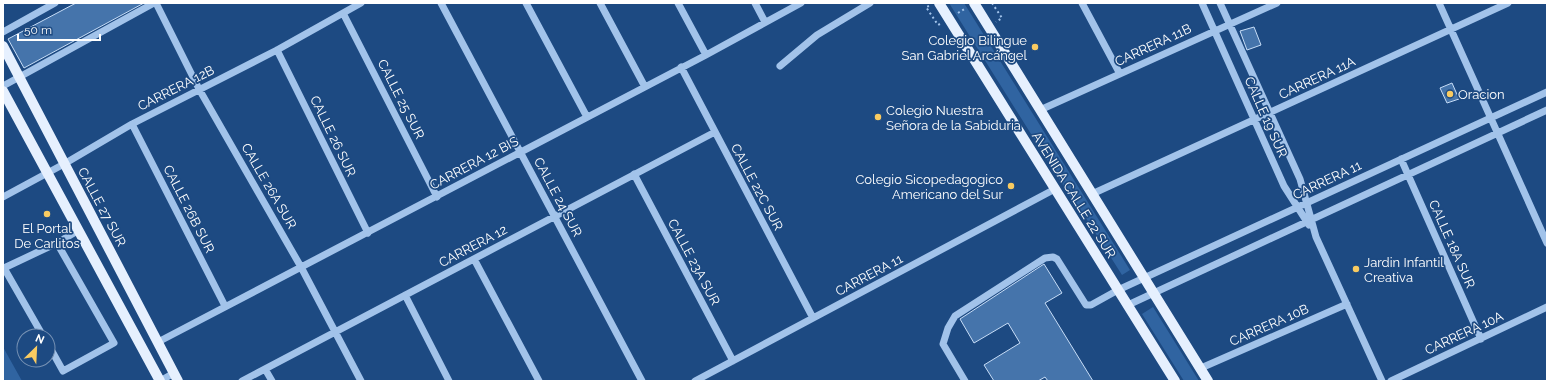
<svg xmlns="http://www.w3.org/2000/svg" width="1550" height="384" viewBox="0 0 1550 384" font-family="Raleway,sans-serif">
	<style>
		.green { fill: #3064a1 }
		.building { fill: #4574ab; stroke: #c7ddf7 }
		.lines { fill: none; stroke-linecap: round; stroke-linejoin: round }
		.path { stroke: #a2c3ea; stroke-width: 2; stroke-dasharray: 2 3; stroke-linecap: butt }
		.minor { stroke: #a2c3ea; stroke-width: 7 }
		.major { stroke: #e6f0fe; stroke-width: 10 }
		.poi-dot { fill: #f9cb61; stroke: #1d4a82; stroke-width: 1.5 }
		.labels { text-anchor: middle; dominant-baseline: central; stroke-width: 3.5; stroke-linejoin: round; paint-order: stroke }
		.poi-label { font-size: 13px; fill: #fff; stroke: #1d4a82; text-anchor: start }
		.street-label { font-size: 13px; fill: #fff; stroke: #1d4a82 }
	</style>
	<rect width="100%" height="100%" fill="#1d4a82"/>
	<path class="green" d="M949,3H964L1130,270L1122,275L1084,215L1073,201Z
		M1153,307L1199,381H1184L1142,314Z
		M3,347L22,381H3Z"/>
	<path class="building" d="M76,3H144L24,68L8,39Z
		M1254,27L1261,45L1247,50L1240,31Z
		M1452,83L1459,99L1447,103L1440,88Z
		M1044,264L1062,293L1045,303L1093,381H1048L1045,377L1038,381H994L984,365L1020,343L1008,323L974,343L960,319Z"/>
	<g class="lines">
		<path class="path" d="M992,3L1002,18L996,22
			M929,6L926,7L938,25L940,24
			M958,13L966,8"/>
		<path class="minor" d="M156,3L199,89L301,267L361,381
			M441,3L642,381
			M526,3L587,117
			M600,3L645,87
			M678,3L706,55
			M755,3L765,22
			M1082,3L1120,74
			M1202,3L1284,186L1309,225
			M1220,3L1300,179L1316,237L1382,381
			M1439,3L1547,243
			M343,13L437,197
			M3,32L55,3
			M277,50L368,233
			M780,66L817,35L870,3
			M681,67L813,318
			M3,86L154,3
			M1040,110L1277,3
			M132,124L225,306
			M1401,159L1481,339
			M634,174L733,361
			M1092,194L1508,3
			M3,197L64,164L132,124L277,50L361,3
			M474,259L539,381
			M405,295L449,381
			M1128,305L1547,110
			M43,336L4,268L57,243
			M158,342L706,55L801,3
			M48,344L63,371L114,343L57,243L79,230
			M1201,368L1347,304
			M265,369L272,381
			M160,381L174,373
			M242,381L715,132
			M695,381L1055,189
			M965,381L943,344L948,328L955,316L1045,258L1053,257L1057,259L1086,305H1091L1118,290L1547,92
			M1391,381L1547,307"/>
		<path class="major" d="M939,3L1175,381
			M974,3L1208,381
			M3,46L178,381
			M3,91L160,381"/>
	</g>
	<g class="poi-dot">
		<circle cx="1035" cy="47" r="4"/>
		<circle cx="1450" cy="94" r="4"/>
		<circle cx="878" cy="117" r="4"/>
		<circle cx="1011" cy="186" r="4"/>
		<circle cx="47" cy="214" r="4"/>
		<circle cx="1356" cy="269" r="4"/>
	</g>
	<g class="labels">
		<g class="poi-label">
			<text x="1027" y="40" text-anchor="end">Colegio Bilingue<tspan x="1027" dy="15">San Gabriel Arcángel</tspan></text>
			<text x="1458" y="94">Oracion</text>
			<text x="886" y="110">Colegio Nuestra<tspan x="886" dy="15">Señora de la Sabiduria</tspan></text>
			<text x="1003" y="179" text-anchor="end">Colegio Sicopedagogico<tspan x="1003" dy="15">Americano del Sur</tspan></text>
			<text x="47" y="228" text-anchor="middle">El Portal<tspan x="47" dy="15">De Carlitos</tspan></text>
			<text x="1364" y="262">Jardin Infantil<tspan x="1364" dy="15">Creativa</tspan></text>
		</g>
		<g class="street-label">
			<text transform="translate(1153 45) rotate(-25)">CARRERA 11B</text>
			<text transform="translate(1317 78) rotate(-25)">CARRERA 11A</text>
			<text transform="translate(176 88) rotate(-27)">CARRERA 12B</text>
			<text transform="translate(401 99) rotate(63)">CALLE 25 SUR</text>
			<text transform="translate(1266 117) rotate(66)">CALLE 19 SUR</text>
			<text transform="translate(333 136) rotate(64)">CALLE 26 SUR</text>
			<text transform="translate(474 163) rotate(-28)">CARRERA 12 BIS</text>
			<text transform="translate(1327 180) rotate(-25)">CARRERA 11</text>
			<text transform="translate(269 186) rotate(60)">CALLE 26A SUR</text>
			<text transform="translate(757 187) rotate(62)">CALLE 22C SUR</text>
			<text transform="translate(1074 195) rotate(58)">AVENIDA CALLE 22 SUR</text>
			<text transform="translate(558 197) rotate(62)">CALLE 24 SUR</text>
			<text transform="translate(102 207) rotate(62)">CALLE 27 SUR</text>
			<text transform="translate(189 209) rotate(63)">CALLE 26B SUR</text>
			<text transform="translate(1452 244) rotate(66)">CALLE 18A SUR</text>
			<text transform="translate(473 246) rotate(-28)">CARRERA 12</text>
			<text transform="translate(694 262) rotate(62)">CALLE 23A SUR</text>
			<text transform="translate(869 275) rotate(-28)">CARRERA 11</text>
			<text transform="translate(1269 325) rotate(-24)">CARRERA 10B</text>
			<text transform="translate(1464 333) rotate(-25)">CARRERA 10A</text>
		</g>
	</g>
	<rect width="1550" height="384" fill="none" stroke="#ffffff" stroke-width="8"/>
	<g transform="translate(36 348) rotate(24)"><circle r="19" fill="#1d4a82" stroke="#7792b4"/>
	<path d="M0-3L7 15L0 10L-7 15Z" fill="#f9cb61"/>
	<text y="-6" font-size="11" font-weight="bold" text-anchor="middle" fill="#ffffff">N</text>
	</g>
	<path d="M18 34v6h82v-6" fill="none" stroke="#ffffff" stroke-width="2"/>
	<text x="24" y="34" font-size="12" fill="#ffffff" stroke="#1d4a82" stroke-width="3" paint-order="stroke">50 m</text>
</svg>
